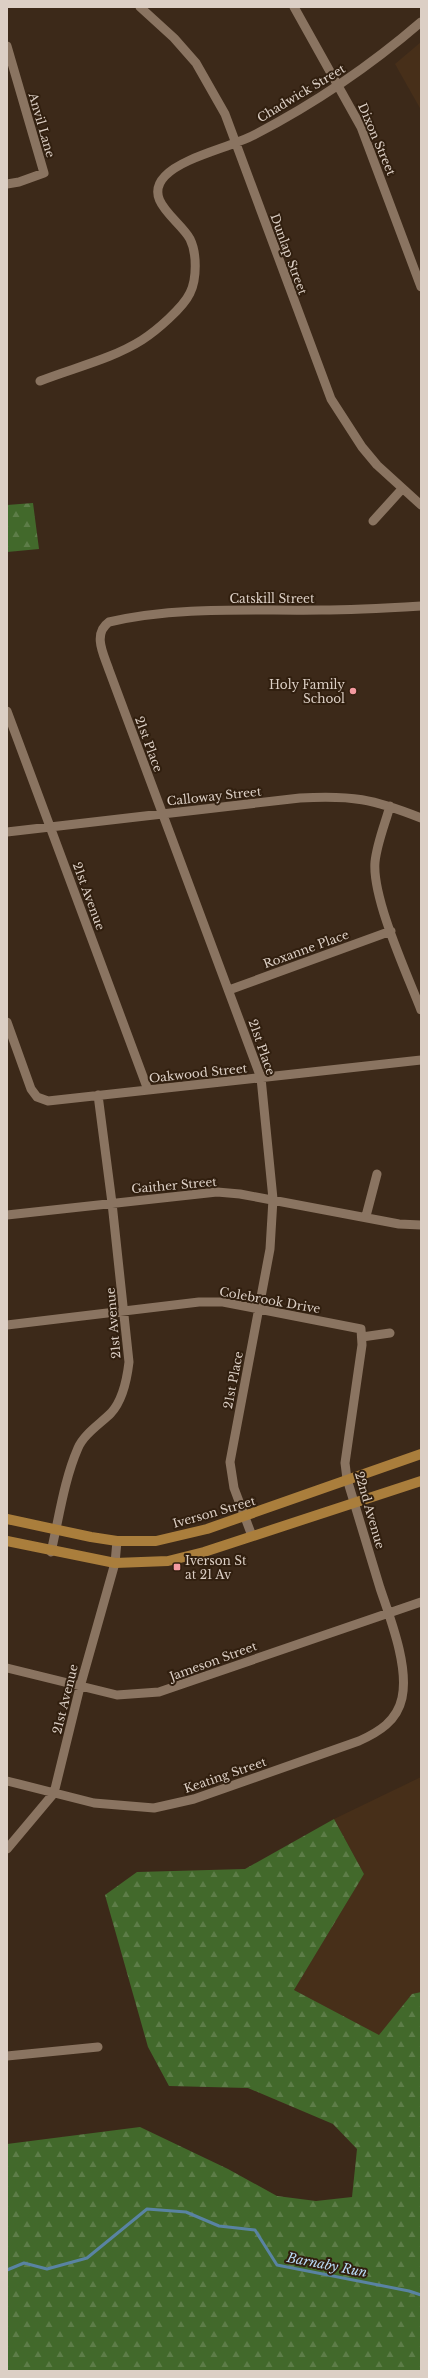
<svg xmlns="http://www.w3.org/2000/svg" width="428" height="2378" viewBox="0 0 428 2378" font-family="'Libre Baskerville',serif">
	<style>
		.built { fill: #472f19 }
		.forest { fill: url(#forest-firs) }
		.lines { fill: none; stroke-linecap: round; stroke-linejoin: round }
		.stream { stroke: #5983a2; stroke-width: 3 }
		.minor { stroke: #8a7461; stroke-width: 9 }
		.major { stroke: #aa7e3c; stroke-width: 10 }
		.poi-dot { fill: #f49aa0; stroke: #311f0f; stroke-width: 1.5 }
		.labels { text-anchor: middle; dominant-baseline: central; stroke-width: 4; stroke-linejoin: round; paint-order: stroke }
		.street-label { font-size: 12px; fill: #dccfc5; stroke: #311f0f }
		.poi-label { font-size: 12px; fill: #dccfc5; stroke: #311f0f; text-anchor: end }
		.water-label { font-size: 13px; font-style: italic; fill: #b9daf7; stroke: #311f0f }
	</style>
	<defs>
		<pattern id="forest-firs" width="22" height="20" patternUnits="userSpaceOnUse"><rect width="22" height="20" fill="#42692b"/><path d="M5 1l3.5 6h-7zM16 11l3.5 6h-7z" fill="#5d7d48"/></pattern>
	</defs>
	<rect width="100%" height="100%" fill="#3c2919"/>
	<path class="built" d="M421,42V110L395,64Z
		M421,1777V1992L412,1994L379,2036L294,1990L364,1874L334,1819Z"/>
	<path class="forest" d="M33,503L39,549L7,552V505Z
		M334,1819L364,1874L294,1990L379,2035L412,1994L421,1992V2371H7V2144L140,2127L228,2169L277,2196L316,2201L352,2197L357,2149L333,2124L248,2088L169,2086L148,2047L105,1895L137,1872L245,1869Z"/>
	<g class="lines">
		<path class="stream" d="M7,2270L24,2263L47,2269L87,2258L147,2209L186,2212L219,2226L255,2230L277,2265L409,2291L421,2295"/>
		<path class="minor" d="M140,7L174,38L196,63L225,114L331,399L362,447L377,465L421,505
			M294,7L361,127L421,287
			M7,46L44,173L19,182L7,184
			M40,381C73,368 112,359 142,340C156,331 183,308 190,293C197,279 197,253 190,239C180,220 142,200 165,176C183,157 229,148 254,135C314,104 370,66 421,22
			M373,521L402,489
			M7,711L148,1090
			M390,806C385,824 377,843 375,862C372,898 407,974 421,1010
			M7,832L300,798C352,795 373,799 421,818
			M229,990L391,931
			M7,1022L31,1089L37,1097L48,1101L421,1060
			M7,1215L217,1192L240,1194L399,1224L421,1225
			M366,1216L377,1174
			M7,1325L199,1302H223L361,1329L362,1345L345,1463L347,1479C358,1516 369,1552 380,1588C390,1618 409,1666 402,1698C397,1721 379,1732 359,1741L194,1799L154,1808L94,1803L7,1781
			M362,1337L390,1333
			M252,1536L234,1488L230,1462L270,1249L273,1199L261,1078L109,670C104,655 92,634 109,622C178,606 251,611 321,610C354,610 388,608 421,606
			M51,1552C59,1518 64,1480 78,1448C84,1434 100,1424 111,1413C123,1400 127,1379 129,1362L112,1203L98,1095
			M7,1668L117,1695L159,1692L421,1602
			M7,1849L54,1793L80,1687L115,1563L117,1541
			M7,2056L98,2047"/>
		<path class="major" d="M7,1519L91,1537L117,1541H156L207,1529L421,1454
			M7,1541L115,1563L168,1561L204,1552L421,1481"/>
	</g>
	<g class="poi-dot">
		<circle cx="353" cy="691" r="4"/>
		<rect x="173" y="1563" width="8" height="8" rx="2"/>
	</g>
	<g class="labels">
		<g class="street-label">
			<text transform="translate(301 93) rotate(-31)">Chadwick Street</text>
			<text transform="translate(42 125) rotate(74)">Anvil Lane</text>
			<text transform="translate(377 139) rotate(67)">Dixon Street</text>
			<text transform="translate(289 254) rotate(70)">Dunlap Street</text>
			<text x="272" y="598">Catskill Street</text>
			<text transform="translate(149 744) rotate(70)">21st Place</text>
			<text transform="translate(214 796) rotate(-6)">Calloway Street</text>
			<text transform="translate(89 896) rotate(70)">21st Avenue</text>
			<text transform="translate(306 949) rotate(-20)">Roxanne Place</text>
			<text transform="translate(262 1047) rotate(71)">21st Place</text>
			<text transform="translate(198 1073) rotate(-6)">Oakwood Street</text>
			<text transform="translate(174 1185) rotate(-5)">Gaither Street</text>
			<text transform="translate(270 1300) rotate(10)">Colebrook Drive</text>
			<text transform="translate(113 1323) rotate(-95)">21st Avenue</text>
			<text transform="translate(233 1380) rotate(-79)">21st Place</text>
			<text transform="translate(370 1510) rotate(74)">22nd Avenue</text>
			<text transform="translate(214 1512) rotate(-16)">Iverson Street</text>
			<text transform="translate(213 1661) rotate(-20)">Jameson Street</text>
			<text transform="translate(65 1699) rotate(-76)">21st Avenue</text>
			<text transform="translate(225 1775) rotate(-19)">Keating Street</text>
		</g>
		<g class="poi-label">
			<text x="345" y="684">Holy Family<tspan x="345" dy="14">School</tspan></text>
			<text x="185" y="1560" text-anchor="start">Iverson St<tspan x="185" dy="14">at 21 Av</tspan></text>
		</g>
		<g class="water-label">
			<text transform="translate(327 2265) rotate(11)">Barnaby Run</text>
		</g>
	</g>
	<rect width="428" height="2378" fill="none" stroke="#dccfc5" stroke-width="16"/>
</svg>
